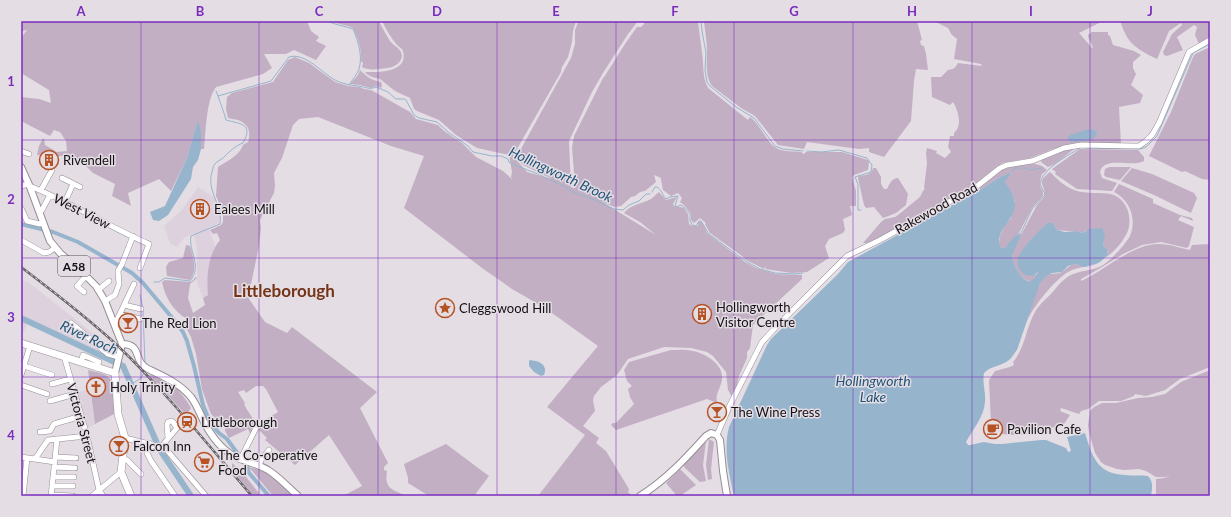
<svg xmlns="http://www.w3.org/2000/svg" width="1231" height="517" viewBox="0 0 1231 517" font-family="Lato,sans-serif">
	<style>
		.built { fill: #ddd1de }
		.green { fill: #c2afc3 }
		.water { fill: #96b5cd }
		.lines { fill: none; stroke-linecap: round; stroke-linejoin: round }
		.stream { stroke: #96b5cd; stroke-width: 1 }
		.canal { stroke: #96b5cd; stroke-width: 4 }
		.river { stroke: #96b5cd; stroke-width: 6 }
		.minor-casing { stroke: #968f96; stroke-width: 6 }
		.major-casing { stroke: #968f96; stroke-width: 8 }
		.highway-casing { stroke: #968f96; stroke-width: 8 }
		.minor { stroke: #fff; stroke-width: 5 }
		.major { stroke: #fff; stroke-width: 6 }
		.highway { stroke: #fff; stroke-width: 7 }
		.rail-casing { stroke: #6b666b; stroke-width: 2.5 }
		.rail { stroke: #e4dde4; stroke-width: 1; stroke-dasharray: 3; stroke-linecap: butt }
		.grid { fill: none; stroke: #7b2cbf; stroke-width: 1; stroke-opacity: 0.55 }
		.labels { text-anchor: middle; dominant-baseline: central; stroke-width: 3; stroke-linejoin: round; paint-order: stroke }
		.shield { fill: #e4dde4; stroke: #524e52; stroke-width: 1 }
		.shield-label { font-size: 12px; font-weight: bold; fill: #131013 }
		.poi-label { font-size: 13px; fill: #131013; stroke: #e4dde4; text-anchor: start }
		.street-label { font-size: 13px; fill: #131013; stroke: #e4dde4 }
		.water-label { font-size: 14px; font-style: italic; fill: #225477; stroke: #e4dde4 }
		.district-label { font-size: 17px; font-weight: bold; fill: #753417; stroke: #e4dde4 }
		.neatline { fill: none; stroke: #7b2cbf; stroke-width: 1.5 }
		.grid-label { font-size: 13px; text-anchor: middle; font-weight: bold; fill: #7b2cbf }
	</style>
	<rect width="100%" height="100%" fill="#e4dde4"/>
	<path class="built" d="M198,187L215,198L221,211L219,223L209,229L215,246L210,264L207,283L208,295L203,298L197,283V250L194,233L184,238L177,247L170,243L164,226L181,211Z
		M21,280L28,282L109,346L103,356L29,319L21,338Z
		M90,389L95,424L86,429L75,393Z"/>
	<path class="green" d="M21,21H307L311,31L319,37L316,41L326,46L316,60L294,50L286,54H264L272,68L263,74L216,87C206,100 206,132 204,149H201L198,121L187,158L171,191L159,179L128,193L131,206L112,196L115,184L93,173L83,163L71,156H55L37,155L39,146L43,138L44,139L45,145L57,152L67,151L66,141L60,132L54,130L50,136L21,121V97L39,99L51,103L49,90L21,73V38L27,30L22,31L21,30Z
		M330,21H379C382,28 386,34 390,41C393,45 399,48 401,52C405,61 394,68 387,68C378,69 369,71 362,67L363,63L361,61C362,49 358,39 353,28C346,25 338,24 330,21Z
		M382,21H576L573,31L572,42L568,57L562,67L561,72L513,156L527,172L552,179L523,165L516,158L571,58L575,44V30L577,25L578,21H638L628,34L603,73L592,92L569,141L571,187L574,188L575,185L572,148L574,136L603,78L605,76L606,74L625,44L637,27H641L644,24V21H698C699,32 701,42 702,53C704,65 702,77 708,88L748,120L750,117C761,125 767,144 778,149C785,152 794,151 801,152L804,154L806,152H842L868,160L869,162L868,170L854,175L852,177L856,191V206H850L852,215L843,219L845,230L843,233L829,239L825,246L829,258L807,272L792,273L765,269L766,268L765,267L764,269L746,260L742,256L710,233L705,224L706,223L700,218L694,223L691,220V214L684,205L680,202L682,198L678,193L671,196L663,190L661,180V178L654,175L656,182L645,191L640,192L635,196L631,197L621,206L615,207L604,203L656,235L640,222L624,213C631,204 642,204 651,199C654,197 656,194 659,192L666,200L677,197L673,204L674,206L676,207H680L684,208L688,214L689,224L692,226H698V222L700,221L703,224L707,233L745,262L756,268L776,274L802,275V279L753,325L750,348L747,352V358L739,376L737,386L732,397L728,390L726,372L713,356L707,352L691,348L664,347L628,359L617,375L601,387L594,396L593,400L595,411L583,426L599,438L596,443L606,451L629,489L628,492L632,496H538L585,435L547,407L598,346L545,308L512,289L482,268L404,208L424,156L391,146L318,117L299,119L293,125L282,158L274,173L275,186L274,193L260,220L261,228L259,246L251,284L247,292L249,299L265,322L287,333L292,327L377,392L360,408L388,463L384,467V470L387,471C384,490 393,489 406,496H343L362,486L329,435L295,465L265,440L267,438L257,428L260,423L278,412L266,389L263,386H256L246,393L244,390L238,392L245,403L244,404C247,411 252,416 255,423L251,435L248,429L229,438L225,431V421L224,420L216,419L211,414L202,389L196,354L191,337L183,322L187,319C173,311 165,297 162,282L165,280L190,282L192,281L196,277L197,278L190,284L188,298L193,313L205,305L203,298L208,295C206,278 208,254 220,240L217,233L213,234L210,230L221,225L223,222V212L216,196L218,167C226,162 240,155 243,145L248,142C251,132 249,124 238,120C235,119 231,119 228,118L226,109L227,97L232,93L273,82L288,60L295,57L309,63L335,82L348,86L360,87L364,89L371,90L410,112L416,119L438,125L444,131L462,143L476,157L503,171L513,180L511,177L512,172L509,155L477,148L456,135L439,120L417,111L414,109L410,98L395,91L380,79L372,77L365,73L366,72C377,72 397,73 403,61C404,57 404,52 402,49C400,47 398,46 397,45C391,38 386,29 382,21Z
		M704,21H917L922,40L920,41L921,45L924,46L926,54L928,70L916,69L914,81L911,121L884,157L869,152V148L859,149L807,142L804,149L778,145L755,116L741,108L712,86C705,75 707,64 707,52C707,42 705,31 704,21Z
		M934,21H1101V22L1079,33L1093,49C1093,44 1088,40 1088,35L1092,32H1108V35L1110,36L1113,45L1134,51L1141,55L1133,62V68L1136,74L1131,85L1143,95L1140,103L1119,107L1121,145L1078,143L1053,149L1030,158L1002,163L974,185L890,232L874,241L866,243H863L881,222L885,219L895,217L898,215L920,197L923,191L925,189L924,188L927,163L926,153L927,148L937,151L936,153L945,158L951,152L948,147L950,136H954V133C963,126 958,110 953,102L950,105L932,97L931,77H941L948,70C954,69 955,68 958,63L982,66L981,64L954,59L957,39L952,35L948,28Z
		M1120,21H1210V38L1206,39L1199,44L1195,35L1197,27L1194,25L1177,37L1183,50L1167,56L1164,55L1163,52L1172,34L1182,25L1181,23L1169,31L1157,59C1145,53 1131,47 1125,33C1123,30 1122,25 1120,21Z
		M1210,47V180L1202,179L1185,171L1182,172L1149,156L1171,112L1193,57L1195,54Z
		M360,70C367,77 371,80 381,82L382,85L381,88L376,86L371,88L360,85L350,84L358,75Z
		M1077,147C1069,152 1056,165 1048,167L1041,162L1042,159L1062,151Z
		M1080,149L1138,150L1144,157V161C1133,168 1104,155 1100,172L1102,178L1117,183L1112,191L1077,189L1055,174L1056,172L1052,169Z
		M1032,163L1042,166L1047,170L1042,174L1040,180V186L1043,192V196L1032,208L1019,233L1005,248H1001L999,245L1000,236L1006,223L1011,218L1015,201L1005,182L1006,178L1012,173V172L1008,175L1000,177L980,190L979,186L1003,168Z
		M1109,167H1131L1120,180L1106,177L1104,175L1105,169Z
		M873,168H876L881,177V184L884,189H887C890,183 892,178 898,178L908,194L906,205L896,213L883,218L874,207L866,208L864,205L858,178L859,176C865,175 872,175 873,168Z
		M1132,168L1152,174L1194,193L1197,198L1191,213L1154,195L1121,181Z
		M1050,172C1056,178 1065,187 1074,190C1087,195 1101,191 1114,195C1128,201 1133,219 1127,233C1122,243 1114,252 1105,258L1108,255L1107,249L1103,246L1104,239L1087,230L1083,233C1074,230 1066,232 1057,230L1053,223H1047L1022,251L1035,275L1039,272C1030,296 1011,267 1012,252L1037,205L1045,196C1045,182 1035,184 1050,172Z
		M1119,184L1153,199V203L1180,215L1192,218L1193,221L1181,216L1178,220L1194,227L1189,246L1187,248L1161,242L1142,245L1123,254L1102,267L1081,279V281C1104,271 1134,243 1159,244C1169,244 1180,248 1190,250L1192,245L1210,244V367L1180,379L1165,390L1146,396L1135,394L1134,396L1121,401H1099L1088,409L1081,411L1079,414L1061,408L1060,411L1070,415L1064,424L1032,434L1010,435L996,433L998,426L991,424L989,380L995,371L1010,367L1014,365L1013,362C1027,346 1026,321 1040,305C1043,301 1046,299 1049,296C1056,289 1061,280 1071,275C1081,270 1093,271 1103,265C1111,260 1125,245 1130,236C1137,219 1130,200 1114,192Z
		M186,245L190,246C193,257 198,269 190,280L167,276L166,267L169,262L183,258Z
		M1076,264L1081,266H1086L1096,264C1088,267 1079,267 1072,270C1057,276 1033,307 1027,321C1031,309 1036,282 1047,275C1052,273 1056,274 1060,273C1067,270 1066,266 1076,264Z
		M671,350C678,350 685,349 693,351C704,353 724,364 722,379C721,389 715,392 717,403L707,399L616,430L611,425L613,423H616L634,404L630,397L628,389L632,386L627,381L624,370L629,362Z
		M88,370C95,372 107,373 111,380C114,385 114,405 115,412L114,414L95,424Z
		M1210,370V496H1156V479L1164,478L1170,476L1165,477H1156L1146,471L1139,469L1124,470L1117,469L1105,465L1101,462L1095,453L1089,432L1088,425L1090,411L1094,407L1102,403H1116L1138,398L1152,397L1165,394L1181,382Z
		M149,375C167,376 183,393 191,408L186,415Z
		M709,439L714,442L711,469L712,479L708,480L706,465Z
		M706,441L703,465L706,481L700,482L685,468L683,465Z
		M446,444L489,476L474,496H429L408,483V478L404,464Z
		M232,463L243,473L261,496H254L232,470Z
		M249,467L266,472L275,478L294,496H273Z
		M680,469L696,485L680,496H677L666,483Z"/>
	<path class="water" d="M198,120L201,132V149L198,160L193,167L191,179L168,215L159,221L153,220L150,212L165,206L187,158Z
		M1091,129L1097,132C1096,143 1080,141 1071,142L1068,140V137L1070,135C1077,133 1083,130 1091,129Z
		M1012,172L1005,182C1009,188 1015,197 1015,205C1015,220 993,232 1001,248H1005C1009,243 1014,235 1021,233V235L1012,255C1013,267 1029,296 1038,272L1033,276L1025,275C1020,271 1016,265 1018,258C1021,249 1039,231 1047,223H1053L1057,230L1065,232L1076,231L1083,233L1089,229L1102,228L1105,235L1103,246L1107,249L1108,255L1100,262L1096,264L1083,267L1076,264L1068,266L1062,272L1052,273L1046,276L1040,283L1017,350C1014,353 1013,357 1009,360C1002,366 990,366 984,373C982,383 986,392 985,402C984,417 973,429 966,442L968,445H970L984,442L995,444H1002L1041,440H1046L1066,448L1068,452L1071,451L1067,437L1085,433C1092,456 1097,474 1125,475C1133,476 1140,475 1148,476C1154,482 1152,489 1151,496H734C729,473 723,450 729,427L767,345L771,339L838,274L848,262L980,190L1000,177L1006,175Z
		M530,360C540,361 548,365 544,375L541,376L534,372L529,366V361Z"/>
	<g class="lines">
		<path class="stream" d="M327,21C336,25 344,26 353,29C358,41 363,56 359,69C357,75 352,80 349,85
			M701,21L702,31L706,53L705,70L707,82L710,86L736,107L754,118L775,146L783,149L803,151
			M216,91L218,96
			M1085,148L1140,149L1146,147L1157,136L1193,53L1210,44
			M807,151L821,152L839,150L867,158L872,165L871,172L855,177L858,184V210H861
			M1012,172L1014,168H1027L1030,170L1042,168
			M652,192L655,187H657C662,190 662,195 666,199L670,197L678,196L675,206L676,207L681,205L684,207L690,214V220L692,225L696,226L699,221H701L709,234L747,262L760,269L775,273L795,274L803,273
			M1021,233L1032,209L1045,195L1044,192L1040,184C1042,169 1067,156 1080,148
			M154,282H159L165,278L190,281C203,265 188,252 191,236L220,224C223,205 206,191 212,172C213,169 213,166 215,164C217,161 221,160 223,158C229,152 235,146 243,143C254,123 240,124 226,120C224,112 221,105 218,96L271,81L289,57C305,52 322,73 335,80C343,84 350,85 358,86C367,87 368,90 376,87L388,92L396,99H404L406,100L414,115L419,118L437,122L448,132L468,146L473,152L492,156H501L508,159L509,162L512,164L538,174L567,188L571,191L597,201L614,209L623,210L629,205L639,201L646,194H650
			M140,295L143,308
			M143,311L145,364
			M132,384L141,378L145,371"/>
		<path class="canal" d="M21,224L53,232L78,242L132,273L143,283L174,320L183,332L187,341L194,366L203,405L207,415L212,425L219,433L227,439L247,466L249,473L269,496"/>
		<path class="river" d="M21,318L123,366L160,450L191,496"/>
		<g class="minor-casing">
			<path id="minor" d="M21,151L29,154
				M62,178L80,187
				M21,186L28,184
				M30,187H32C72,203 109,227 149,244L140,268
				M41,190L52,170
				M65,202L73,184
				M21,208L27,221L40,224L43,223
				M40,212L42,210L50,195
				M21,240L44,253L49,252L55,248
				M98,290L109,281
				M84,292L77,286L86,276
				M105,301L115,295L119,284L118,271L122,264L133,236
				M124,305L141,309
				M120,314L140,319
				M71,323L108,354L119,357
				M115,324L134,284
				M64,356L87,436L99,490L103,496
				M81,362L83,355L99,362L96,368
				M21,365L52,375
				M21,375L30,346
				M52,384L70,379
				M21,385L47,394
				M50,401L75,394
				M40,432L50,431L54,424L81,416
				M717,435L730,405L762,342L779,324L847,256L880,240L976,187L1000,168L1007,165L1032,161L1064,148L1081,145L1133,146H1139L1146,141L1152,135L1159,123L1189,52L1210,40
				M125,438L165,448L206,496
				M149,443L147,453L151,461L175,496
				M161,447L177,428L173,422L171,421L168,422L167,425L168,438
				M21,457L55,462
				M55,457L76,458
				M123,458L127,460L141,474
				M35,459L48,440L87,436
				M240,460L256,428
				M259,466L261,460L269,450
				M54,467L75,468
				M53,477H74
				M52,486H73
				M51,495L73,496
				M23,496L27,458
				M51,496L57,439
				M92,496L121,472"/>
		</g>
		<g class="major-casing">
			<path id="major" d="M21,167L30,187L50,241L60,253L86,276L96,286L105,301L122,344
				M122,344C143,344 132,361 148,369C165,377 179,383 191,397C197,405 201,416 205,424C210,433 216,442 224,449C238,462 253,461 268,470C279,477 288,487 298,496
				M115,373L122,344
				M640,496C666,480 686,458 706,436L711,433L717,435L720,440L723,471L727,496"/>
		</g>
		<g class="highway-casing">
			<path id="highway" d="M21,343L115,373L118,414L125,438L121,472L131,496"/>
		</g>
		<use href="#minor" class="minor"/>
		<use href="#major" class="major"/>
		<use href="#highway" class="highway"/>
		<g class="rail-casing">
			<path id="rail" d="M21,267C54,292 88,318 118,346C166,392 208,445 252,496"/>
		</g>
		<use href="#rail" class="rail"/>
	</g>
	<path class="grid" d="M141,21V496M259,21V496M378,21V496M497,21V496M616,21V496M734,21V496M853,21V496M972,21V496M1090,21V496M21,140H1210M21,258H1210M21,377H1210"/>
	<defs>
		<g id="building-ring" transform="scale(1)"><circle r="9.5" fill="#e4dde4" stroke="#b75223" stroke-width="1.5"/><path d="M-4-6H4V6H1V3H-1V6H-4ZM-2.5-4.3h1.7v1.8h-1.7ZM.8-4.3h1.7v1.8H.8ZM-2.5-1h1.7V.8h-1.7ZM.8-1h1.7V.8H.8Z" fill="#b75223"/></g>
		<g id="sight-ring" transform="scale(1)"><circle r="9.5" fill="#e4dde4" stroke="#b75223" stroke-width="1.5"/><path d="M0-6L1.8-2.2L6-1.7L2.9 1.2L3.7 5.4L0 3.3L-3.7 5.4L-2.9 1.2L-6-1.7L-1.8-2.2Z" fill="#b75223"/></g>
		<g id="bar-ring" transform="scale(1)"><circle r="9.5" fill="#e4dde4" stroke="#b75223" stroke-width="1.5"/><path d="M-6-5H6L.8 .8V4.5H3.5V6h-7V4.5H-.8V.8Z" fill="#b75223"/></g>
		<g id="church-ring" transform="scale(1)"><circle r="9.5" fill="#e4dde4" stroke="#b75223" stroke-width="1.5"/><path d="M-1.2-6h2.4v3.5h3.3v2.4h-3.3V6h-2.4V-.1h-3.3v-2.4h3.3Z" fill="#b75223"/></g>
		<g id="station-ring" transform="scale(1)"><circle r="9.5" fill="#e4dde4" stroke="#b75223" stroke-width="1.5"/><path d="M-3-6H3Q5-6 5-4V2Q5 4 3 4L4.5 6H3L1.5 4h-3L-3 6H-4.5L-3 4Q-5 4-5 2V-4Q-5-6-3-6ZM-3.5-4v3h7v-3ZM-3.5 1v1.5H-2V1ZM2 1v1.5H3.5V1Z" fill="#b75223"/></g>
		<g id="cafe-ring" transform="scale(1)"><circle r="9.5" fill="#e4dde4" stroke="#b75223" stroke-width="1.5"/><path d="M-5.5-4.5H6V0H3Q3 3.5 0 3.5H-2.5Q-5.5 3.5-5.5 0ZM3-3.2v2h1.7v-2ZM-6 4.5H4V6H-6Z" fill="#b75223"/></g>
		<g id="supermarket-ring" transform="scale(1)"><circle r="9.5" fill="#e4dde4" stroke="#b75223" stroke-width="1.5"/><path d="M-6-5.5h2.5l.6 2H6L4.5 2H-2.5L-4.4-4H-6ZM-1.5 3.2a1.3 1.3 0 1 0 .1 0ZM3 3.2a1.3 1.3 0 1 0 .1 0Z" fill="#b75223"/></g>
	</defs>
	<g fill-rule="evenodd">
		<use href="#building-ring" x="49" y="160"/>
		<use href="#building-ring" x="200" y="209"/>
		<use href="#sight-ring" x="445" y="308"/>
		<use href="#building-ring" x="702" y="314"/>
		<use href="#bar-ring" x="128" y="323"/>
		<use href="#church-ring" x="96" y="387"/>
		<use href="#bar-ring" x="717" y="412"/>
		<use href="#station-ring" x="187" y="422"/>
		<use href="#cafe-ring" x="993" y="429"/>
		<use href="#bar-ring" x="119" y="446"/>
		<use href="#supermarket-ring" x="204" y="462"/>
	</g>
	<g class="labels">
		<rect class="shield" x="58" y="256" width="32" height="20" rx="3"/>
		<g class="shield-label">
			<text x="74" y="266">A58</text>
		</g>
		<g class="poi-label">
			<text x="63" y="160">Rivendell</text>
			<text x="214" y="209">Ealees Mill</text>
			<text x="716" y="307">Hollingworth<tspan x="716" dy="15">Visitor Centre</tspan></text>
			<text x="459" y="308">Cleggswood Hill</text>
			<text x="142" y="323">The Red Lion</text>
			<text x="110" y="387">Holy Trinity</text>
			<text x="731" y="412">The Wine Press</text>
			<text x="201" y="422">Littleborough</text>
			<text x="1007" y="429">Pavilion Cafe</text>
			<text x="133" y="446">Falcon Inn</text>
			<text x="218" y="455">The Co-operative<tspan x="218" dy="15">Food</tspan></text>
		</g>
		<g class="street-label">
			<text transform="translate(936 208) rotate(-29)">Rakewood Road</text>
			<text transform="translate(82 211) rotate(27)">West View</text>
			<text transform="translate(82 423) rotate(75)">Victoria Street</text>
		</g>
		<g class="water-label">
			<text transform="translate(561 174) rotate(25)">Hollingworth Brook</text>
			<text transform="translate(89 337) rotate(25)">River Roch</text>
			<text x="873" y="380">Hollingworth<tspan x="873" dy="16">Lake</tspan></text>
		</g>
		<g class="district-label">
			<text x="284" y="290">Littleborough</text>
		</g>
	</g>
	<rect width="1231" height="517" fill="none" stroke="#e4dde4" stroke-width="44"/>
	<rect x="22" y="22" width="1187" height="473" class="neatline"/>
	<g class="grid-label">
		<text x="81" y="16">A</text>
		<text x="200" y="16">B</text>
		<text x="319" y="16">C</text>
		<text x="437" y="16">D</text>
		<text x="556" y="16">E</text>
		<text x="675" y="16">F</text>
		<text x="794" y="16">G</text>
		<text x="912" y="16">H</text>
		<text x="1031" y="16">I</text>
		<text x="1150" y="16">J</text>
		<text x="11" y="86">1</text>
		<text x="11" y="204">2</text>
		<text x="11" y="322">3</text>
		<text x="11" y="440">4</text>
	</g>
</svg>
